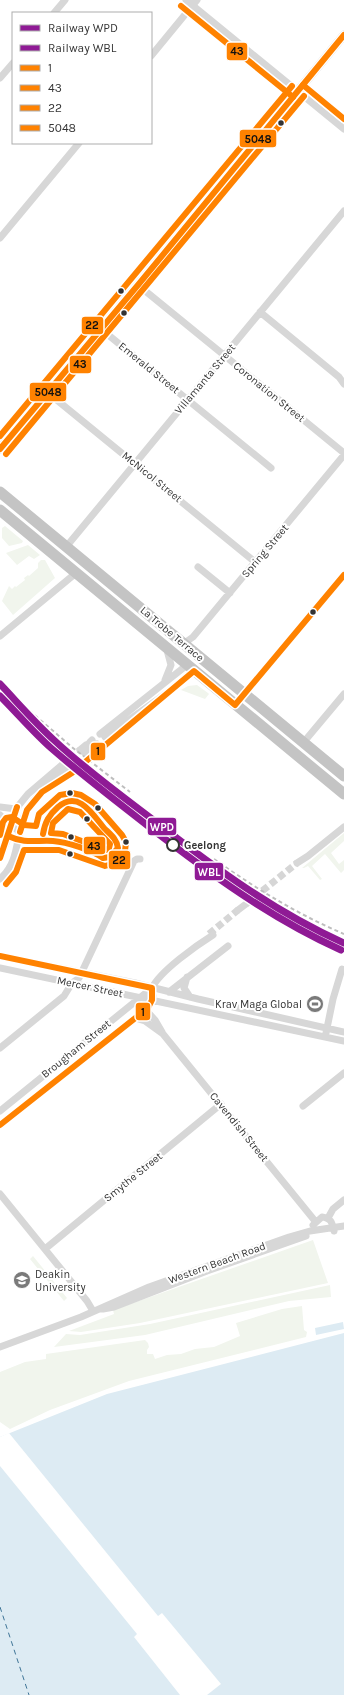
<svg xmlns="http://www.w3.org/2000/svg" width="344" height="1695" viewBox="0 0 344 1695" font-family="Karla,sans-serif">
	<style>
		.green { fill: #f1f5ed }
		.water { fill: #ddebf3 }
		.pier { fill: #fff }
		.lines { fill: none; stroke-linecap: round; stroke-linejoin: round }
		.ferry { stroke: #3f7597; stroke-width: 1; stroke-dasharray: 5 4; stroke-linecap: butt }
		.minor-tunnel { stroke: #d6d6d6; stroke-width: 7; stroke-dasharray: 7 3.5; stroke-linecap: butt }
		.minor { stroke: #d7d7d7; stroke-width: 7 }
		.major { stroke: #cacaca; stroke-width: 9 }
		.highway { stroke: #c4c4c4; stroke-width: 11 }
		.rail { stroke: #bebebe; stroke-width: 2; stroke-dasharray: 4 3; stroke-linecap: butt }
		.bus-1-casing { stroke: #fff; stroke-width: 9 }
		.bus-2-casing { stroke: #fff; stroke-width: 9 }
		.bus-3-casing { stroke: #fff; stroke-width: 9 }
		.bus-4-casing { stroke: #fff; stroke-width: 9 }
		.bus-1 { stroke: #ff8200; stroke-width: 6 }
		.bus-2 { stroke: #ff8200; stroke-width: 6 }
		.bus-3 { stroke: #ff8200; stroke-width: 6 }
		.bus-4 { stroke: #ff8200; stroke-width: 6 }
		.rail-1-casing { stroke: #fff; stroke-width: 10 }
		.rail-2-casing { stroke: #fff; stroke-width: 10 }
		.rail-1 { stroke: #8f1a95; stroke-width: 7 }
		.rail-2 { stroke: #8f1a95; stroke-width: 7 }
		.bus-dot { fill: #333; stroke: #fff; stroke-width: 1.5 }
		.stop-dot { fill: #fff; stroke: #333; stroke-width: 2 }
		.labels { text-anchor: middle; dominant-baseline: central; stroke-width: 4; stroke-linejoin: round; paint-order: stroke }
		.street-label { font-size: 11px; fill: #333; stroke: #fff }
		.stop-label { font-size: 11px; font-weight: bold; fill: #333; stroke: #fff; text-anchor: start }
		.poi-label { font-size: 11px; fill: #333; stroke: #fff; text-anchor: end }
		.line-badge { stroke: #fff; stroke-width: 1.5 }
		.badge-label { font-size: 11px; text-anchor: middle; font-weight: bold; fill: #fff }
		.pale-badge-label { font-size: 11px; text-anchor: middle; font-weight: bold; fill: #111 }
	</style>
	<rect width="100%" height="100%" fill="#fff"/>
	<path class="green" d="M5,526L23,541L22,543L9,546L2,538V528Z
		M28,545L40,555L34,559L29,556L17,565L6,553Z
		M41,560H45L55,578L13,615L2,601L9,586L12,589L15,586L16,587L25,580L24,578L28,575L29,576L38,568V563Z
		M197,685L208,693L209,694L205,699L181,690L188,686Z
		M344,833V841L331,853L339,864L344,860V870L341,873L325,854L312,866L322,879L320,880L308,866L304,868H302Z
		M313,1240L328,1283L140,1323L81,1332L69,1331L114,1314L113,1310Z
		M33,1256L67,1298L64,1301L30,1259Z
		M330,1285L331,1297L289,1301L145,1335L54,1347L66,1334L80,1335L150,1324Z
		M302,1306L304,1330L307,1332L306,1337L129,1381L50,1410L10,1429L0,1422V1372L25,1362L46,1359V1354L145,1340L148,1343L149,1347L147,1350V1354H153L155,1359L167,1355L181,1354L195,1349L214,1347L240,1336L236,1323L282,1309Z"/>
	<path class="water" d="M343,1322L344,1329L316,1335L315,1328Z
		M344,1333V1695H0V1437L107,1394Z"/>
	<path class="pier" d="M9,1433L158,1616L162,1613L221,1684L207,1695H180L134,1637L137,1634L0,1466V1437Z"/>
	<g class="lines">
		<path class="ferry" d="M0,1607L29,1695"/>
		<path class="minor-tunnel" d="M70,758L80,750
			M74,762L85,753
			M246,904L297,863
			M209,934L238,910"/>
		<path class="minor" d="M186,0L344,129
			M54,13L65,0
			M151,56L197,0
			M0,78L13,63
			M0,238L79,143
			M138,285L344,453
			M260,312L339,377L344,384
			M101,329L271,468
			M47,392L255,562
			M66,547L344,211
			M198,567L230,593
			M0,636L76,573
			M183,644L193,637L344,455
			M165,680L171,665L167,650
			M244,694L344,575
			M100,734L187,665
			M105,737L168,692L194,671
			M90,742L92,740
			M303,743L344,694
			M95,746L97,744
			M80,750L86,745
			M85,753L90,749
			M0,807L16,809
			M0,815L10,825L20,832
			M0,830L8,836L19,841
			M0,858L7,841L11,821L19,805L28,794L70,758
			M297,863L308,856L344,827
			M0,879C21,860 15,835 25,814C35,793 58,777 74,762
			M238,910L246,904
			M0,956L135,983L198,999L344,1032
			M0,968L344,1041
			M187,977L184,988L190,997
			M169,992L228,946
			M145,1009L155,1020L162,1032
			M135,1018L145,1021L163,1034L315,1221
			M326,1033L333,999L342,969
			M0,1048L64,996L72,983L79,978L134,861L137,859H140
			M303,1106L344,1073
			M0,1111L152,988C160,971 197,945 213,935
			M0,1125L148,1008L152,1000L153,996
			M0,1194L87,1301L93,1311
			M328,1218L333,1209L344,1200
			M313,1225L322,1217C331,1218 332,1222 334,1231
			M45,1249L221,1104
			M103,1309L114,1307L207,1271L306,1236
			M0,1347L81,1317L149,1287L289,1237L310,1231L344,1226"/>
		<path class="major" d="M0,449L138,285L344,35"/>
		<path class="highway" d="M0,492L344,776
			M0,510L344,794"/>
		<path class="rail" d="M3,688L73,748L130,792
			M214,859C255,888 297,914 344,934"/>
		<g class="bus-1-casing">
			<path id="bus-1" d="M20,832L27,810L42,792L72,773L194,671L235,705L344,575
				M8,836C25,844 36,840 53,841C67,842 92,850 103,858L110,857L118,848C117,839 110,834 104,828C92,813 78,790 58,807C49,815 45,822 43,834
				M0,858L17,807
				M0,956L152,988V1000L148,1008L0,1125"/>
		</g>
		<g class="bus-2-casing">
			<path id="bus-2" d="M181,6L293,97
				M6,454L304,96
				M68,809L80,812L110,844L109,848L106,850L63,834L51,833L53,823Z"/>
		</g>
		<g class="bus-3-casing">
			<path id="bus-3" d="M303,85L344,119
				M0,436L292,86
				M0,835L3,822L6,818L12,817L24,825L36,826L39,814L60,795L72,793L81,795L95,804L122,835L126,842L125,851L118,862L105,866L59,850H24L16,872L6,884"/>
		</g>
		<g class="bus-4-casing">
			<path id="bus-4" d="M0,449L138,285L344,35"/>
		</g>
		<use href="#bus-1" class="bus-1"/>
		<use href="#bus-2" class="bus-2"/>
		<use href="#bus-3" class="bus-3"/>
		<use href="#bus-4" class="bus-4"/>
		<g class="rail-1-casing">
			<path id="rail-1" d="M0,684C18,703 35,723 55,741C86,770 122,796 156,822C215,868 275,912 344,943"/>
		</g>
		<g class="rail-2-casing">
			<path id="rail-2" d="M0,696C17,713 33,732 51,748C82,775 115,800 148,826C209,873 270,918 341,950"/>
		</g>
		<use href="#rail-1" class="rail-1"/>
		<use href="#rail-2" class="rail-2"/>
	</g>
	<defs>
		<g id="stadium-disc" transform="scale(0.9)"><circle r="9.5" fill="#7a7a7a" stroke="#fff"/><path d="M0-5a6.5 5 0 1 0 0 10a6.5 5 0 1 0 0-10ZM-3.5-1.8h7v3.6h-7Z" fill="#fff"/></g>
		<g id="university-disc" transform="scale(0.9)"><circle r="9.5" fill="#7a7a7a" stroke="#fff"/><path d="M0-5L7-2L0 1L-7-2ZM-4 1L0 2.5L4 1V4Q0 6-4 4Z" fill="#fff"/></g>
	</defs>
	<g fill-rule="evenodd">
		<use href="#stadium-disc" x="315" y="1004"/>
		<use href="#university-disc" x="22" y="1280"/>
	</g>
	<g class="bus-dot">
		<circle cx="281" cy="123" r="3.5"/>
		<circle cx="121" cy="291" r="3.5"/>
		<circle cx="124" cy="313" r="3.5"/>
		<circle cx="313" cy="612" r="3.5"/>
		<circle cx="70" cy="793" r="3.5"/>
		<circle cx="98" cy="808" r="3.5"/>
		<circle cx="87" cy="819" r="3.5"/>
		<circle cx="71" cy="837" r="3.5"/>
		<circle cx="126" cy="842" r="3.5"/>
		<circle cx="70" cy="854" r="3.5"/>
	</g>
	<circle class="stop-dot" cx="173" cy="845" r="6"/>
	<g class="labels">
		<g class="street-label">
			<text transform="translate(149 368) rotate(39)">Emerald Street</text>
			<text transform="translate(205 379) rotate(-50)">Villamanta Street</text>
			<text transform="translate(269 392) rotate(39)">Coronation Street</text>
			<text transform="translate(152 477) rotate(39)">McNicol Street</text>
			<text transform="translate(265 551) rotate(-50)">Spring Street</text>
			<text transform="translate(172 634) rotate(40)">La Trobe Terrace</text>
			<text transform="translate(90 987) rotate(12)">Mercer Street</text>
			<text transform="translate(76 1049) rotate(-39)">Brougham Street</text>
			<text transform="translate(239 1127) rotate(51)">Cavendish Street</text>
			<text transform="translate(133 1177) rotate(-39)">Smythe Street</text>
			<text transform="translate(217 1263) rotate(-20)">Western Beach Road</text>
		</g>
		<g class="stop-label">
			<text x="184" y="845">Geelong</text>
		</g>
		<g class="poi-label">
			<text x="302" y="1004">Krav Maga Global</text>
			<text x="35" y="1274" text-anchor="start">Deakin<tspan x="35" dy="13">University</tspan></text>
		</g>
	</g>
	<g class="line-badge">
		<rect x="226" y="42" width="22" height="19" rx="4" fill="#ff8200"/>
		<rect x="239" y="129" width="38" height="19" rx="4" fill="#ff8200"/>
		<rect x="81" y="316" width="23" height="19" rx="4" fill="#ff8200"/>
		<rect x="69" y="355" width="23" height="19" rx="4" fill="#ff8200"/>
		<rect x="29" y="382" width="38" height="20" rx="4" fill="#ff8200"/>
		<rect x="90" y="742" width="16" height="19" rx="4" fill="#ff8200"/>
		<rect x="147" y="817" width="30" height="19" rx="4" fill="#8f1a95"/>
		<rect x="83" y="836" width="23" height="19" rx="4" fill="#ff8200"/>
		<rect x="108" y="850" width="23" height="20" rx="4" fill="#ff8200"/>
		<rect x="194" y="862" width="30" height="19" rx="4" fill="#8f1a95"/>
		<rect x="135" y="1002" width="16" height="19" rx="4" fill="#ff8200"/>
	</g>
	<g class="badge-label">
		<text x="162" y="831">WPD</text>
		<text x="209" y="876">WBL</text>
	</g>
	<g class="pale-badge-label">
		<text x="237" y="55">43</text>
		<text x="258" y="143">5048</text>
		<text x="92" y="329">22</text>
		<text x="80" y="368">43</text>
		<text x="48" y="396">5048</text>
		<text x="98" y="755">1</text>
		<text x="94" y="850">43</text>
		<text x="119" y="864">22</text>
		<text x="143" y="1016">1</text>
	</g>
	<rect x="12" y="12" width="140" height="132" fill="#ffffff" stroke="#adadad"/>
	<rect x="20" y="25" width="20" height="6" fill="#8f1a95" stroke="#adadad"/>
	<text x="48" y="32" font-size="12" fill="#333333">Railway WPD</text>
	<rect x="20" y="45" width="20" height="6" fill="#8f1a95" stroke="#adadad"/>
	<text x="48" y="52" font-size="12" fill="#333333">Railway WBL</text>
	<rect x="20" y="65" width="20" height="6" fill="#ff8200" stroke="#adadad"/>
	<text x="48" y="72" font-size="12" fill="#333333">1</text>
	<rect x="20" y="85" width="20" height="6" fill="#ff8200" stroke="#adadad"/>
	<text x="48" y="92" font-size="12" fill="#333333">43</text>
	<rect x="20" y="105" width="20" height="6" fill="#ff8200" stroke="#adadad"/>
	<text x="48" y="112" font-size="12" fill="#333333">22</text>
	<rect x="20" y="125" width="20" height="6" fill="#ff8200" stroke="#adadad"/>
	<text x="48" y="132" font-size="12" fill="#333333">5048</text>
</svg>
